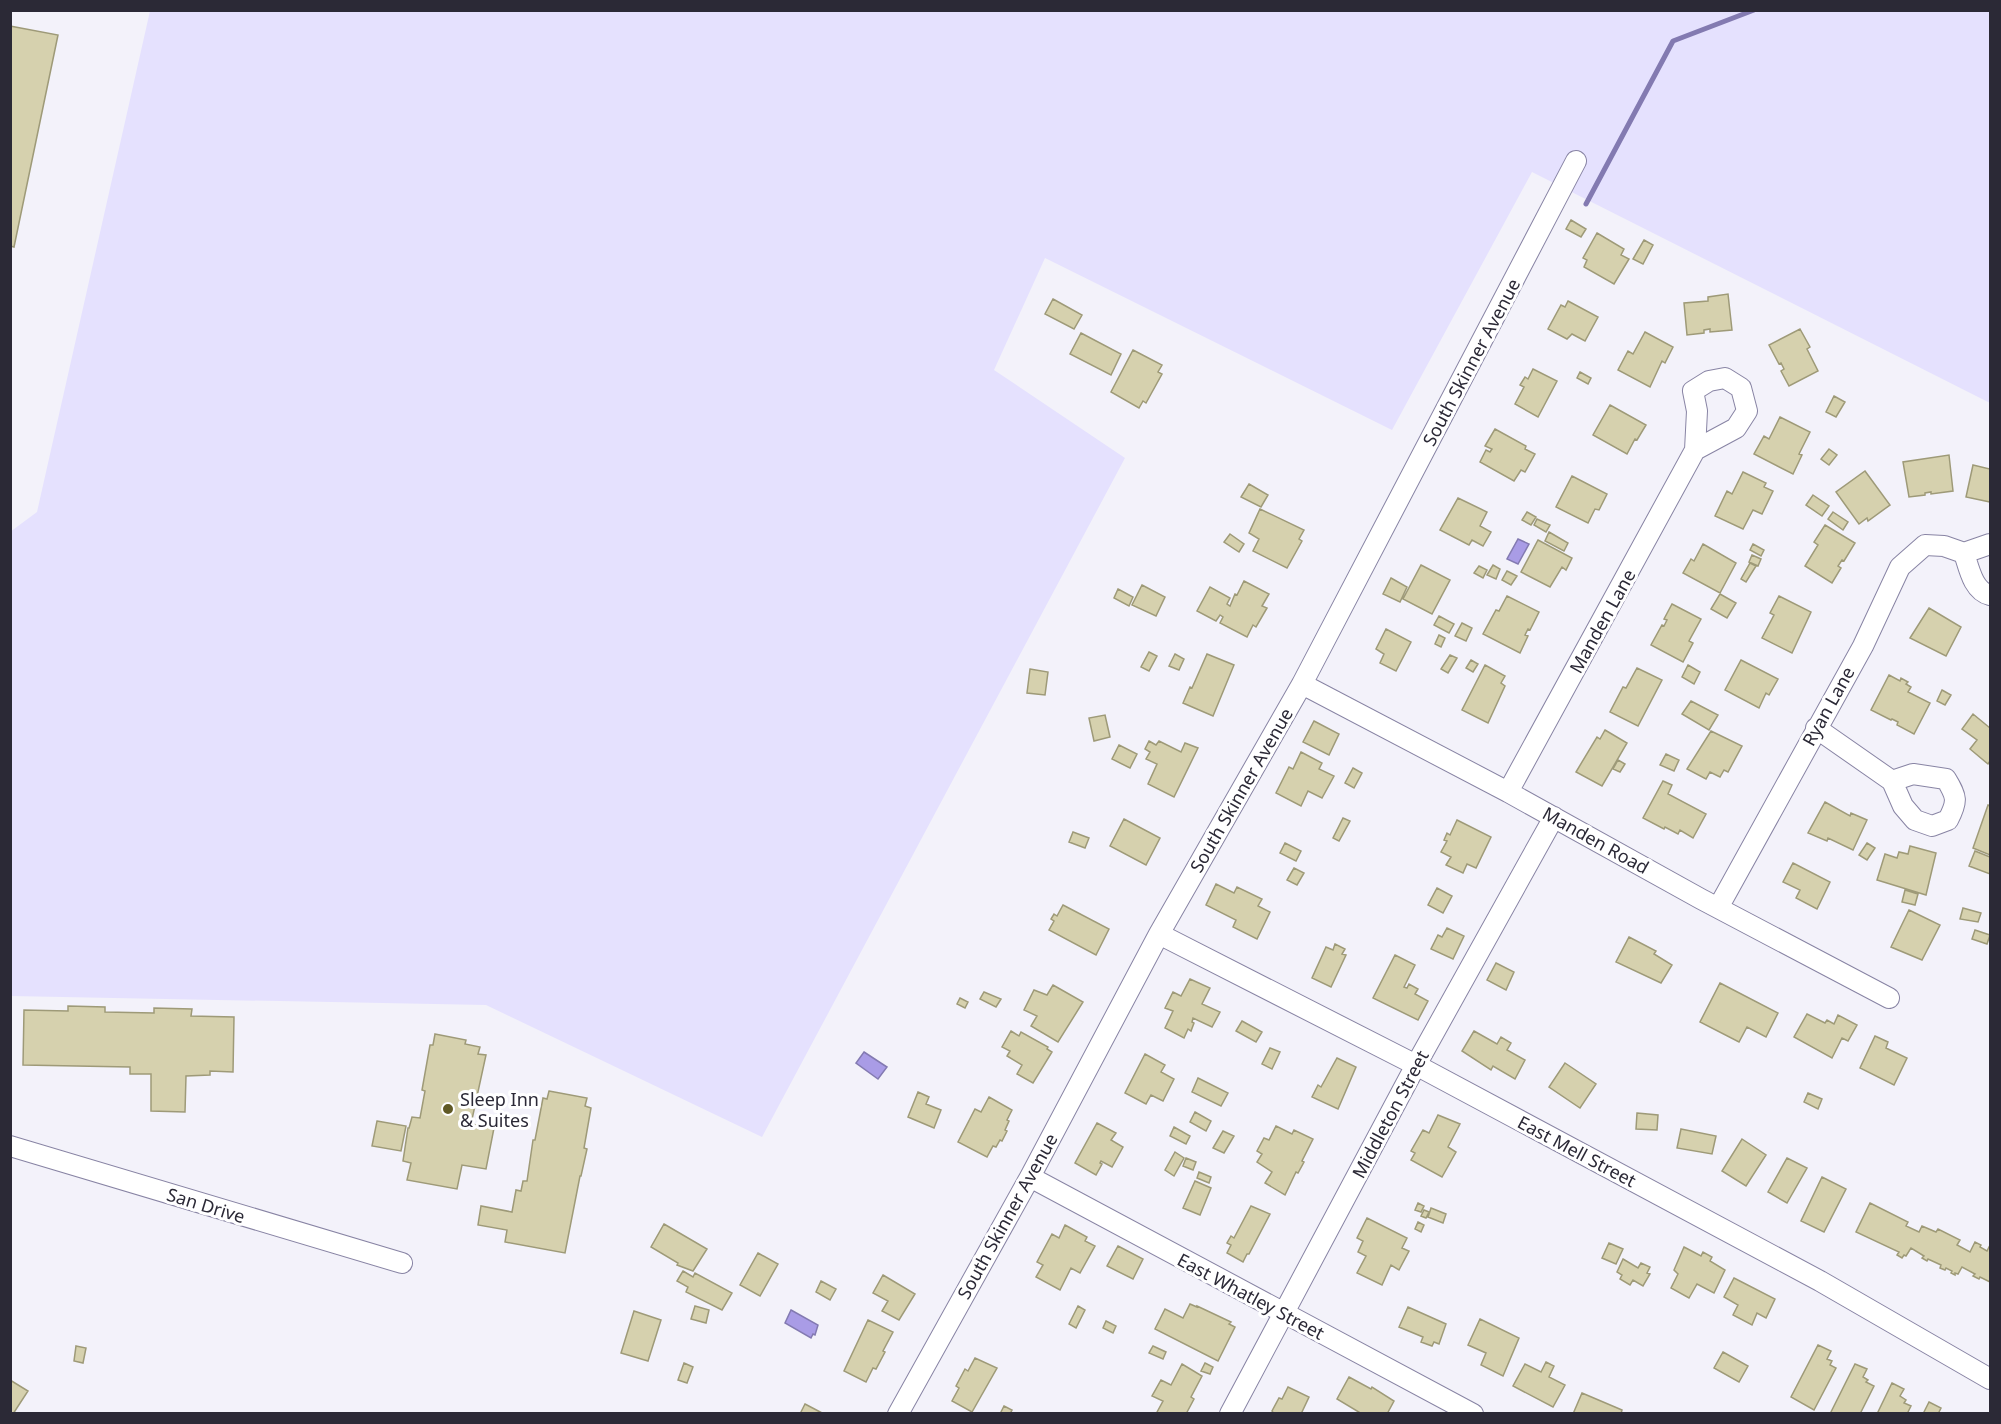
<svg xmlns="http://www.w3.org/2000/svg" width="2001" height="1424" viewBox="0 0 2001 1424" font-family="'Noto Sans',sans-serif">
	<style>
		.green { fill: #e5e1fe }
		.water { fill: #a99ce6; stroke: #837ab1; stroke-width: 1.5 }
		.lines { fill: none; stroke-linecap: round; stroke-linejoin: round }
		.stream { stroke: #837ab1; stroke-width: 5 }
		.building { fill: #d6d1ae; stroke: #9e9a78; stroke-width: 1.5 }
		.street-casing { stroke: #8884a4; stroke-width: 22 }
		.street { stroke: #fff; stroke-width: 20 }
		.poi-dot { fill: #605925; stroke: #fff; stroke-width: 2 }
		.labels { text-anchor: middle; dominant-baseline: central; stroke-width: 6; stroke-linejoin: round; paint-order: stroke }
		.street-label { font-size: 18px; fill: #2b2936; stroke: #fff }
		.poi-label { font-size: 18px; fill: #2b2936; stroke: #fff; text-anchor: start }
	</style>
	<rect width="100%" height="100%" fill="#f3f2fa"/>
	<path class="green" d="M150,11H1990V403L1532,172L1392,430L1045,258L994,370L1125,458L762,1137L486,1005L11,996L10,532L37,512Z"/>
	<path class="water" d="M1518,539L1529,544L1518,564L1507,559Z
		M864,1052L887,1067L878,1079L856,1063Z
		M791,1310L818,1325L815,1335L813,1334L811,1338L785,1323Z"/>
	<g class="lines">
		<path class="stream" d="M1586,204L1673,41L1754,10"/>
	</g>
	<path class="building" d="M10,26L58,35L14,247L10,246Z
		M1571,220L1586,229L1581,237L1566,229Z
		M1597,233L1624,249L1621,255L1629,259L1614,284L1584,267L1587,260L1583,258Z
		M1644,240L1653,245L1643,264L1633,259Z
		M1728,294L1732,330L1710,332V329L1704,330V333L1687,335L1684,303L1708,301V297Z
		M1053,299L1082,315L1074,329L1045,314Z
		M1568,301L1598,317L1585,341L1572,334L1567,339L1548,329L1561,305L1565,307Z
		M1800,329L1810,347L1807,349L1818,371L1789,386L1781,371L1784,369L1781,363L1779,364L1769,345Z
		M1645,332L1673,347L1665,363L1662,361L1650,387L1618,370L1628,351L1633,354Z
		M1081,333L1121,354L1111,375L1070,354Z
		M1133,350L1162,365L1158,372L1162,374L1146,403L1143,401L1139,408L1111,392Z
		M1533,369L1557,381L1538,417L1515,404L1524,387L1520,385L1525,377L1528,379Z
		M1580,372L1591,378L1588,384L1577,378Z
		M1834,396L1845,402L1836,417L1826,412Z
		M1610,405L1646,425L1637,440L1635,439L1627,454L1593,435Z
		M1780,417L1810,432L1799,454L1802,455L1793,474L1754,454L1764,436L1769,439Z
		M1495,429L1526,446L1525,449L1535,454L1525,472L1521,470L1514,481L1480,462L1486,450L1490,452L1492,449L1485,446Z
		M1829,449L1837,455L1829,465L1821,459Z
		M1949,455L1953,491L1931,494V492L1925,493V495L1909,497L1903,462Z
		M1973,465L1990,469V502L1966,497Z
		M1865,471L1890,505L1868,521L1867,518L1859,524L1836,492Z
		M1743,472L1766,483L1764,487L1773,491L1762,514L1753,510L1743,529L1715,516L1727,491L1732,494Z
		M1572,476L1607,494L1599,510L1595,509L1588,523L1556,507Z
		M1249,484L1268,495L1261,507L1241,497Z
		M1813,495L1829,506L1822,516L1806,505Z
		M1458,498L1487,512L1480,526L1491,532L1483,546L1472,540L1469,545L1440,530Z
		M1260,509L1304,530L1299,539L1302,541L1287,568L1253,551L1259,539L1249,533Z
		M1527,512L1536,517L1531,525L1522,520Z
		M1833,512L1848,522L1843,530L1828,519Z
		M1537,519L1550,525L1546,532L1534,525Z
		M1825,525L1855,543L1844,561L1842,560L1838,566L1841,568L1832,583L1805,566L1818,545L1814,542Z
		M1549,532L1568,543L1564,551L1545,541Z
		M1230,534L1244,544L1239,552L1224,542Z
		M1538,540L1572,558L1566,570L1562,567L1550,587L1521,572Z
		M1703,544L1736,563L1720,593L1683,573L1691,559L1694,561Z
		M1753,544L1764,550L1761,556L1750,550Z
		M1752,555L1761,559L1758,566L1749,562Z
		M1750,563L1756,566L1746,582L1741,579Z
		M1421,565L1450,580L1432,614L1403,599Z
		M1493,565L1500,569L1496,579L1487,575Z
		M1479,566L1487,570L1483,578L1474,573Z
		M1507,571L1517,576L1511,585L1502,580Z
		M1391,578L1407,587L1400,602L1383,594Z
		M1244,581L1269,594L1262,606L1267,608L1256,627L1253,625L1247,637L1220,623L1223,617L1220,615L1216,621L1197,611L1210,587L1230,598L1227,604L1230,606L1235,594L1237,595Z
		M1142,585L1165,597L1156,616L1132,605Z
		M1118,589L1133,597L1129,606L1114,598Z
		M1720,594L1736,603L1727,618L1711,609Z
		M1507,596L1539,612L1530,630L1528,629L1525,635L1528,636L1520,653L1483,634L1496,610L1499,611Z
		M1779,596L1811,612L1792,653L1762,638L1774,615L1770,613Z
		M1672,604L1701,619L1689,641L1693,643L1683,662L1651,645L1662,625L1664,626L1667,620L1664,619Z
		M1929,608L1961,627L1946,656L1910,638Z
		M1439,616L1454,624L1449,633L1434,625Z
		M1462,623L1472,628L1466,641L1455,636Z
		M1386,629L1411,642L1396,671L1380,663L1384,654L1376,649Z
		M1439,635L1445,638L1441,647L1435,644Z
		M1149,652L1157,656L1149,671L1141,667Z
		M1175,654L1184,659L1179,670L1169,666Z
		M1207,654L1234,665L1213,716L1183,703L1190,687L1192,688Z
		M1450,655L1457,658L1448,673L1441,669Z
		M1471,660L1478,664L1473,672L1466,668Z
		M1741,660L1778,679L1769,695L1766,693L1759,708L1725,690Z
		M1485,665L1505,676L1501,683L1505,686L1488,723L1462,710Z
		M1688,665L1700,672L1694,684L1682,677Z
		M1637,668L1662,680L1638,726L1610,712L1623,687L1626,688Z
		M1030,669L1048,672L1045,695L1027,693Z
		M1889,675L1900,681L1901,678L1908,682L1906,684L1911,687L1908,692L1930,703L1914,734L1897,725L1898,722L1892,719L1891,720L1871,710Z
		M1942,690L1951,695L1945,705L1937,701Z
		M1691,701L1718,715L1709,730L1682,714Z
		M1973,714L1990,728V761L1988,764L1970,749L1977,740L1962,729Z
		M1105,715L1110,737L1094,741L1089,718Z
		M1314,721L1339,734L1329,755L1303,742Z
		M1605,730L1627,743L1602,786L1576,772L1597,737L1600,739Z
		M1711,731L1742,746L1728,772L1724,770L1720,777L1710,772L1706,779L1687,769Z
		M1149,741L1156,745L1159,741L1181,752L1185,743L1198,748L1174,797L1148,784L1157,764L1146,759L1150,752L1145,749Z
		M1119,745L1137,754L1130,768L1112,759Z
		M1301,752L1322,763L1319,769L1334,776L1322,798L1308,791L1301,806L1276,793L1289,767L1293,769Z
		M1666,754L1679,760L1674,771L1660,765Z
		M1618,760L1625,764L1620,772L1613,769Z
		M1353,768L1362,773L1354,788L1345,783Z
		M1663,781L1672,785L1668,794L1706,814L1693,838L1680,830L1678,834L1665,827L1664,829L1643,818Z
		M1825,802L1850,816L1851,813L1867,820L1853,850L1828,838L1827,841L1808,833Z
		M1988,805L1990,806V855L1973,848Z
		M1343,818L1350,821L1339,841L1333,838Z
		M1124,819L1160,838L1146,865L1110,846Z
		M1457,820L1491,837L1476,868L1467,864L1463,873L1446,865L1451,857L1441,852L1447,841L1444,840L1447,833L1450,835Z
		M1073,832L1089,838L1085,848L1069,842Z
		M1285,843L1301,851L1296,861L1280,853Z
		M1867,843L1875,848L1867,860L1859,855Z
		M1910,846L1936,853L1926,895L1877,880L1885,854L1897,858L1899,852L1908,854Z
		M1975,851L1990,857V874L1969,866Z
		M1793,863L1830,882L1817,909L1796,898L1800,890L1783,882Z
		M1294,868L1304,873L1297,885L1287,880Z
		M1216,884L1234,893L1237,887L1262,899L1258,906L1270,912L1257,939L1233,927L1236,920L1206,905Z
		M1437,888L1452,896L1443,913L1428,905Z
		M1905,890L1918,894L1915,905L1902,902Z
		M1063,905L1109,929L1096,955L1049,930L1054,921L1051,919L1054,914L1057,916Z
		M1963,908L1981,913L1978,922L1960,919Z
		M1909,910L1940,925L1922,960L1891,947Z
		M1447,928L1464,936L1453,959L1431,949L1438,935L1442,937Z
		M1975,930L1990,935L1987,944L1972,939Z
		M1629,937L1656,951L1654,954L1672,965L1661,983L1616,962Z
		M1335,944L1345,949L1342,954L1346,955L1331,987L1312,978L1326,947L1333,950Z
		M1395,955L1415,965L1404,987L1407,988L1409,984L1418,989L1415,994L1428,1001L1418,1020L1373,998Z
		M1496,963L1514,972L1506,990L1487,980Z
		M1190,979L1210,988L1202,1004L1220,1012L1212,1027L1193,1018L1192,1022L1194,1023L1191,1031L1188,1029L1184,1038L1165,1028L1173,1011L1165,1008L1173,992L1181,996Z
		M1720,983L1778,1013L1766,1037L1747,1027L1739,1042L1700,1022Z
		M1053,985L1083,1002L1058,1042L1031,1026L1037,1016L1024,1010L1034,990L1047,995Z
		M984,992L1001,999L996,1007L980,999Z
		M960,998L968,1002L965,1008L957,1004Z
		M68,1006L105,1007V1012L154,1013V1008L192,1009L191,1016L234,1017L233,1072L210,1071V1075L186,1076L185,1112L151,1111V1074H130V1067L23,1065L24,1010L68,1011Z
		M1807,1014L1825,1023L1827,1020L1834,1024L1838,1015L1857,1025L1848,1041L1842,1038L1832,1058L1794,1037Z
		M1242,1021L1262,1032L1256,1042L1236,1031Z
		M1011,1031L1019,1036L1021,1032L1048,1047L1047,1049L1052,1052L1033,1083L1017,1074L1022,1065L1007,1056L1010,1051L1002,1047Z
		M1474,1031L1497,1044L1501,1037L1511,1043L1507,1050L1525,1060L1515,1079L1493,1066L1491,1070L1462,1051Z
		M435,1034L466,1040L465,1044L480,1047L478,1054L486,1055L471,1124L494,1128L486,1169L462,1165L457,1189L407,1180L411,1163L403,1161L408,1128H409L412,1117L420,1118L425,1091L422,1090L430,1045H433Z
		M1875,1036L1888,1042L1886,1048L1907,1058L1894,1085L1860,1068Z
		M1270,1048L1280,1052L1272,1069L1262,1064Z
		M1145,1054L1165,1065L1161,1072L1174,1079L1163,1101L1151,1095L1146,1104L1125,1093Z
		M1337,1058L1356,1067L1338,1109L1312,1097L1318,1085L1321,1087Z
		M1565,1063L1596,1084L1580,1108L1549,1087Z
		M1198,1078L1228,1093L1221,1106L1192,1092Z
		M549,1091L587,1098L585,1106L591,1108L584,1148L587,1149L581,1176H580L565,1253L505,1242L507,1230L478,1225L481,1206L512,1212L516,1190L521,1191L523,1181H527L533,1140H535L543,1098L547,1099Z
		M918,1092L929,1097L926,1104L941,1110L934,1128L908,1117Z
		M1808,1093L1822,1099L1818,1109L1804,1102Z
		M989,1097L1012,1110L1007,1120L1009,1121L1005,1130L1007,1131L1002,1141L1000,1140L996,1147L993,1146L987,1157L958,1142L975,1109L981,1112Z
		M1195,1112L1211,1121L1206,1131L1190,1122Z
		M1637,1113L1658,1115L1657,1130L1636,1129Z
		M1438,1115L1460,1124L1448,1147L1456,1152L1442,1177L1411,1160L1415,1153L1411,1151L1423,1130L1429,1133Z
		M377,1121L406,1126L401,1151L372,1146Z
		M1097,1123L1116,1133L1111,1140L1123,1147L1112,1167L1101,1161L1100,1163L1102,1164L1096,1175L1075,1163Z
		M1276,1126L1292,1134L1294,1130L1313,1139L1302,1161L1304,1162L1298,1173L1296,1172L1285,1195L1265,1183L1272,1172L1257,1162L1262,1154L1257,1151L1264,1138L1269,1140Z
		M1174,1127L1190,1136L1186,1144L1170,1136Z
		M1681,1129L1716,1136L1712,1154L1677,1148Z
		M1223,1131L1234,1136L1224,1153L1213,1148Z
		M1742,1139L1766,1155L1746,1186L1722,1171Z
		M1175,1152L1184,1158L1174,1176L1165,1170Z
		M1186,1158L1196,1162L1193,1170L1183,1166Z
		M1787,1158L1807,1168L1787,1203L1768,1192Z
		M1199,1172L1211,1177L1209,1183L1197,1178Z
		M1822,1177L1846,1189L1824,1232L1801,1221Z
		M1195,1181L1211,1188L1200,1215L1183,1208Z
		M1418,1203L1424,1206L1421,1212L1415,1210Z
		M1870,1203L1908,1222L1906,1226L1919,1232L1922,1226L1936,1232L1938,1229L1960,1240L1957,1245L1970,1252L1975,1242L1981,1245L1980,1247L1987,1251L1989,1247L1990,1248V1282L1980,1277L1979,1279L1973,1276L1975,1274L1962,1267L1958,1274L1955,1273V1275L1951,1273L1952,1271L1946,1268L1945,1270L1940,1268L1941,1265L1928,1259L1927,1261L1922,1258L1924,1256L1911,1248L1906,1256L1904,1255L1902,1258L1897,1255L1899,1252L1856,1232Z
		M1251,1206L1270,1214L1249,1254H1247L1243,1262L1227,1253L1231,1245L1227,1243L1231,1236L1234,1238Z
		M1431,1208L1446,1214L1443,1223L1428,1217Z
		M1424,1210L1429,1212L1426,1218L1421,1216Z
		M1367,1218L1407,1238L1402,1248L1409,1251L1399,1270L1391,1265L1382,1285L1357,1273L1366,1256L1358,1252L1363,1241L1357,1238Z
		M1418,1222L1424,1225L1421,1232L1415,1229Z
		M664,1224L707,1249L693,1271L677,1265L678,1263L651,1247Z
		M1065,1225L1087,1237L1085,1241L1095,1246L1080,1273L1071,1268L1060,1290L1036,1277L1043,1265L1037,1262L1052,1234L1059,1238Z
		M1609,1243L1623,1249L1616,1264L1602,1258Z
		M1118,1246L1143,1259L1133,1279L1107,1266Z
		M1684,1247L1701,1256L1703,1252L1712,1257L1710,1261L1725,1270L1714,1293L1697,1284L1689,1298L1671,1288L1678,1274L1674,1270Z
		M758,1253L778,1264L760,1296L740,1285Z
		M1623,1259L1638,1268L1641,1263L1650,1267L1647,1273L1650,1274L1643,1286L1633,1280L1630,1285L1620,1279L1622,1275L1617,1272Z
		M683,1271L693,1277L695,1273L732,1293L722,1310L686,1292L688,1287L677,1281Z
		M883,1275L915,1294L899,1320L882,1311L888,1301L873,1293Z
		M1734,1278L1775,1299L1766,1318L1757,1313L1752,1325L1733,1315L1738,1305L1724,1297Z
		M821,1281L836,1289L830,1300L816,1292Z
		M1190,1304L1197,1307V1306L1231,1322L1229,1324L1235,1327L1218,1361L1155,1329L1165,1309L1183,1318Z
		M695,1306L709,1310L706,1323L691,1319Z
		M1078,1306L1085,1310L1076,1328L1069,1324Z
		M1408,1307L1446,1324L1439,1344L1434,1342L1432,1346L1421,1342L1423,1337L1399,1327Z
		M634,1311L661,1320L648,1361L621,1353Z
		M1480,1319L1519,1338L1503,1376L1481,1365L1486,1353L1468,1345Z
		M868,1320L893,1332L883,1351L885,1352L876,1369L873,1368L866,1382L844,1371Z
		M1106,1321L1116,1326L1113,1333L1103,1328Z
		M1818,1345L1831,1351L1827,1359L1832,1361L1830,1365L1836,1368L1814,1410L1791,1397Z
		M76,1346L86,1348L83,1363L74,1361Z
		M1153,1346L1166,1352L1163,1359L1149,1353Z
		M1723,1352L1748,1366L1739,1382L1714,1368Z
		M975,1358L997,1368L972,1412L952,1401L959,1388L956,1386L965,1369L968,1371Z
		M1546,1362L1554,1366L1549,1377L1565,1385L1553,1407L1513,1386L1525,1364L1541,1372Z
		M684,1363L693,1367L687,1383L678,1380Z
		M1205,1363L1213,1367L1210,1374L1201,1371Z
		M1182,1364L1202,1376L1191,1397L1194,1399L1186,1414H1156L1163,1401L1152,1396L1161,1380L1171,1385Z
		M1855,1364L1867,1369L1863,1377L1868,1380L1866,1382L1874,1386L1860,1414H1830Z
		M1349,1377L1371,1389L1372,1387L1394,1401L1387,1414H1362L1337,1399Z
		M10,1380L28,1391L13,1414H10Z
		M1892,1383L1904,1389L1900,1396L1906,1400L1904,1403L1911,1406L1907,1414H1877Z
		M1288,1387L1309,1397L1301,1414H1274L1272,1411L1279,1398L1282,1399Z
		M1582,1393L1622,1410L1621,1414H1573Z
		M1929,1402L1941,1408L1938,1414H1923Z
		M805,1404L824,1414H800Z
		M1004,1406L1012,1410L1010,1414H1000Z"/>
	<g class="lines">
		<g class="street-casing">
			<path id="street" d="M1964,553C1969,568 1973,591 1990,595
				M1302,684L1508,792L1701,899L1889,998
				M1816,728L1892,781L1903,806L1915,820L1932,826L1948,820C1958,801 1957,797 1946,779L1913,774L1892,781
				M1508,792L1695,450L1697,411L1693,391L1709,381L1725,378L1741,388L1747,411L1736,428L1695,450
				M1718,908L1863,646L1900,567L1925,545L1944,546L1964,553L1990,544
				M1159,934L1416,1065L1820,1281L1990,1379
				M10,1146L402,1263
				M1030,1177L1473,1414
				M898,1414L1030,1177L1159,934L1302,684L1576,161
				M1230,1414L1416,1065L1554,817"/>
		</g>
		<use href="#street" class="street"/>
	</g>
	<circle class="poi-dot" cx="448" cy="1109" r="6"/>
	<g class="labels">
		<g class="street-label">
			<text transform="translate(1471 362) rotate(-62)">South Skinner Avenue</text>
			<text transform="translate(1602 621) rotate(-61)">Manden Lane</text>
			<text transform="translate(1828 706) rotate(-61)">Ryan Lane</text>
			<text transform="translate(1241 790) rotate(-60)">South Skinner Avenue</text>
			<text transform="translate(1596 840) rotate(29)">Manden Road</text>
			<text transform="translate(1390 1114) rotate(-62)">Middleton Street</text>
			<text transform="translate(1577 1151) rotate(28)">East Mell Street</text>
			<text transform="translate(206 1205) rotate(17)">San Drive</text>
			<text transform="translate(1007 1216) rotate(-61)">South Skinner Avenue</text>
			<text transform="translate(1251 1296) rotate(28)">East Whatley Street</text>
		</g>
		<g class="poi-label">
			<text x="460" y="1099">Sleep Inn<tspan x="460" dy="21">&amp; Suites</tspan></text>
		</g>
	</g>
	<rect width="2001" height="1424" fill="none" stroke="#2b2936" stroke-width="24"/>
</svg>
